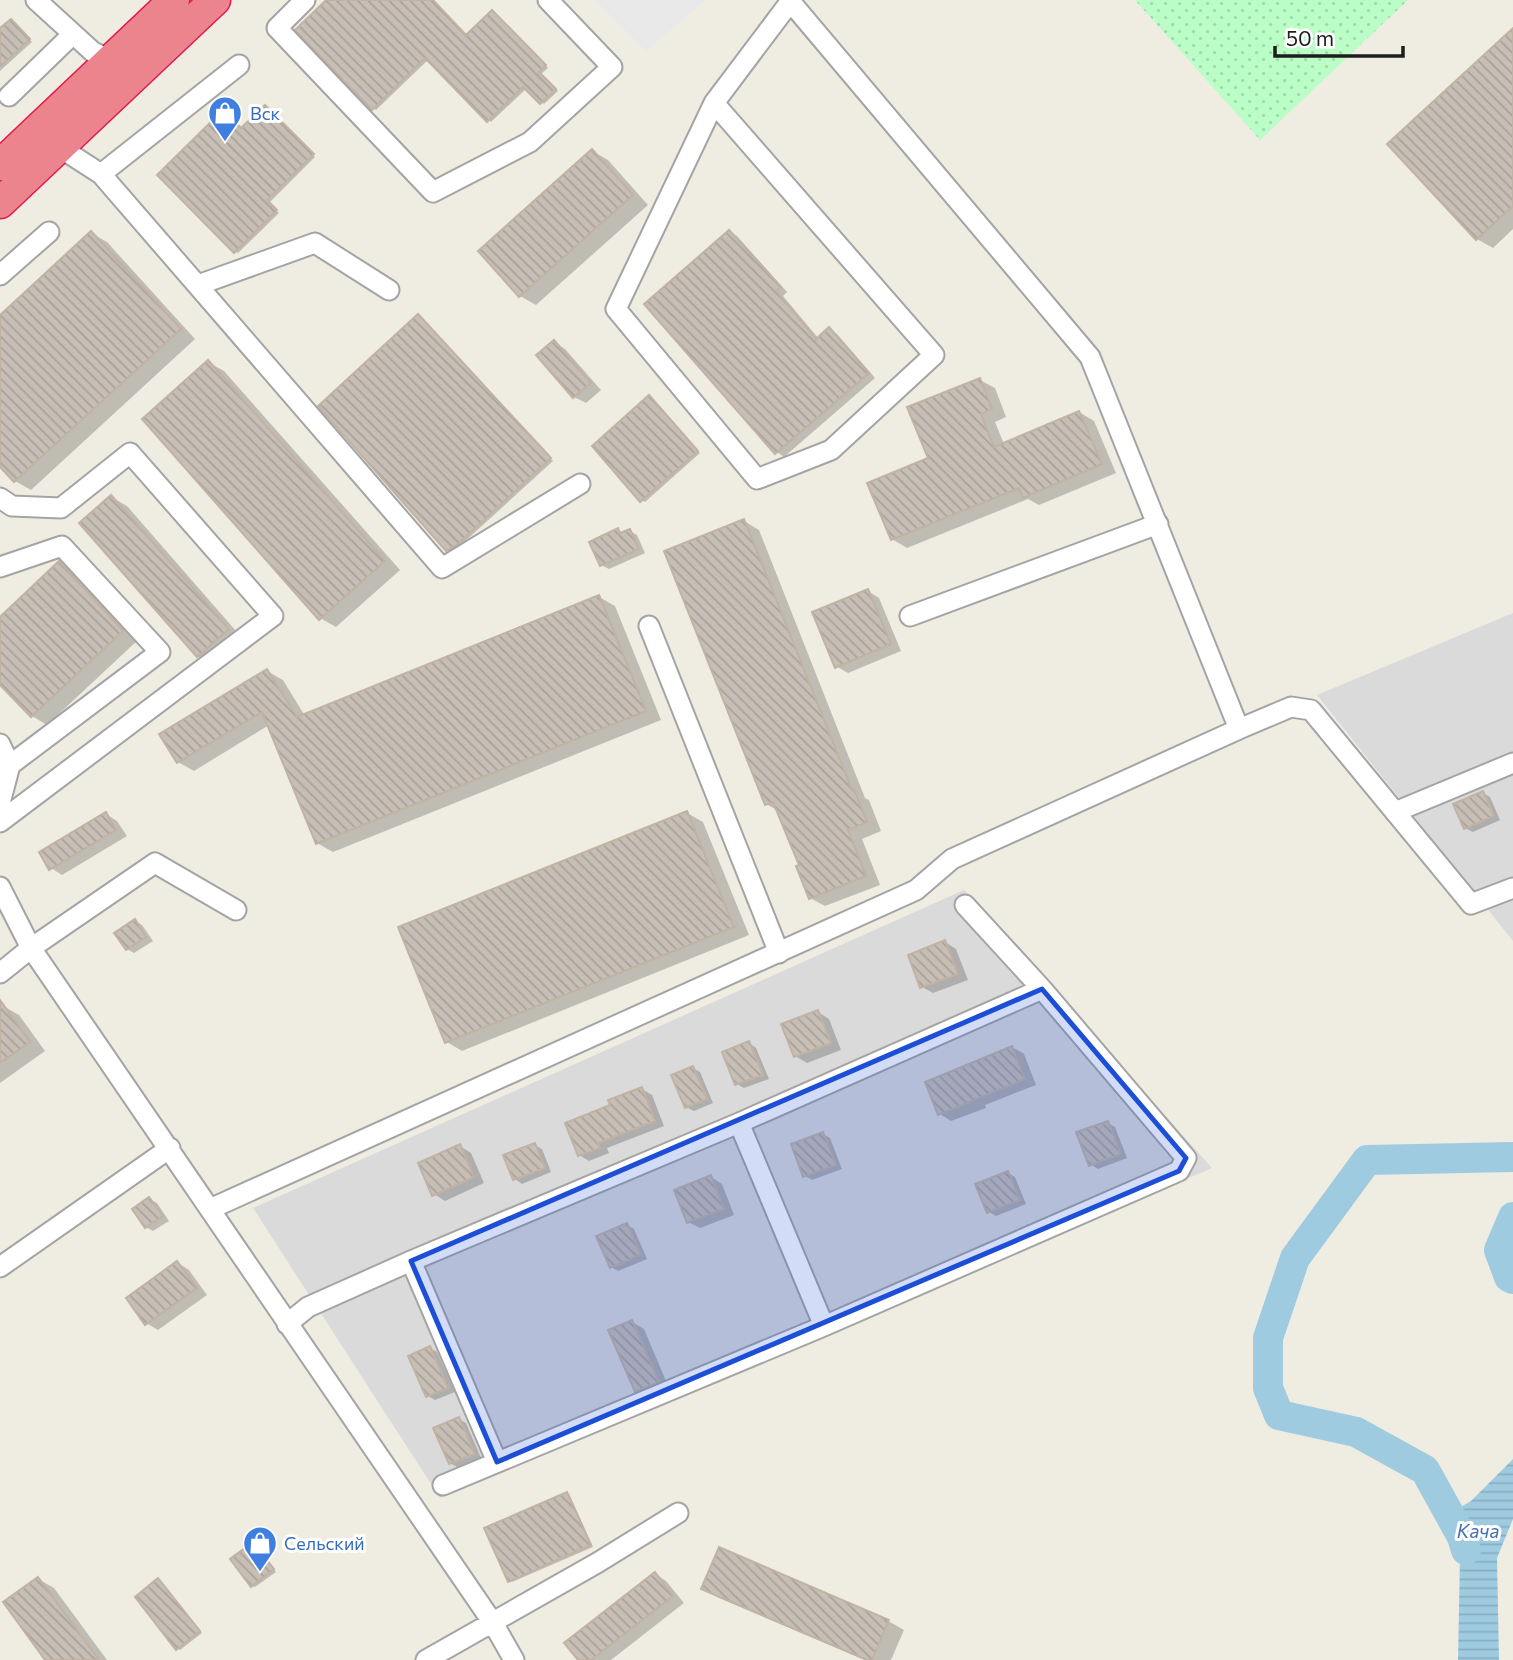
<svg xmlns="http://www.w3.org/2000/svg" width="1513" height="1660" viewBox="0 0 1513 1660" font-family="Commissioner,sans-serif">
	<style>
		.residential { fill: #dbdada }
		.park { fill: url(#park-dots) }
		.parking { fill: #e9e9e9 }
		.water { fill: url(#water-rules) }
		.shadow { fill: #0003 }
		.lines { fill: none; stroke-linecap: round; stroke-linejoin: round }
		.river { stroke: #9fcbe0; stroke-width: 30 }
		.building { fill: url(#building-back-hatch); stroke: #c1b3a3; stroke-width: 2 }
		.minor-casing { stroke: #a4a4a4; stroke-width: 23 }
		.highway-casing { stroke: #e3194b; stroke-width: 33 }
		.minor { stroke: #fff; stroke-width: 19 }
		.highway { stroke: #ec848e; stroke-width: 30 }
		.marked { fill: #1d4ed8; fill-opacity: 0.2; stroke: #1d4ed8; stroke-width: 5; stroke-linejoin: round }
		.labels { text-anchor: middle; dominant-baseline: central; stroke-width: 6; stroke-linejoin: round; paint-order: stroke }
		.shop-label { font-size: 18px; fill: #366cbe; stroke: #fff; text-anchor: start }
		.water-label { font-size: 19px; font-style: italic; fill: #4471b2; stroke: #fff }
	</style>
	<defs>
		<pattern id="park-dots" width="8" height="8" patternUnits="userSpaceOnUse" patternTransform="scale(1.75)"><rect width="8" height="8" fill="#bbfdc6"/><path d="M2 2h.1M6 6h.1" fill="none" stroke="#a0d8aa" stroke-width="1.8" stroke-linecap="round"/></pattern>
		<pattern id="water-rules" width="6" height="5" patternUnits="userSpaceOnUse" patternTransform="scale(1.75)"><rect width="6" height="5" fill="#9fcbe0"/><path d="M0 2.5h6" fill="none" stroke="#88aec0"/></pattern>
		<pattern id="building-back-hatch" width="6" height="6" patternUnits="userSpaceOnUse" patternTransform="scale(1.75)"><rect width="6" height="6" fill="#c7beb5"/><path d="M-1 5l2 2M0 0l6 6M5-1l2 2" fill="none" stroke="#aaa39b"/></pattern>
	</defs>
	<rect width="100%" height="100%" fill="#efece2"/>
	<path class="residential" d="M1513,613V941L1317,695Z
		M964,890L1212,1168L440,1498L253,1208Z"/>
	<path class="park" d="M1135,0H1408L1260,140Z"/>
	<path class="parking" d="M595,0H705L646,51Z"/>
	<path class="water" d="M1513,1459V1519L1497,1558L1499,1660H1458L1460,1556L1442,1518L1471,1501Z"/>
	<path class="shadow" d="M329,0H432L467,36L495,14L548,68L541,74L558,91L544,104L527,88L491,122L429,59L376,110L373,108Z
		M14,22L32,42L0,71V31Z
		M1513,30V229L1493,248L1477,239Z
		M268,109L315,157L269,203L279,213L238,253L235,251L242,130Z
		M592,151L608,160L648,205L536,305L520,296Z
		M730,232L737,236L787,292L783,296L819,339L829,330L837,334L875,378L784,457L777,452Z
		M91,233L107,242L195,339L31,490L15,481L0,465V317Z
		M421,318L553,461L461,545L450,552L447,550Z
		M554,342L565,349L601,390L586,403L574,397Z
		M208,362L224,371L400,570L336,627L320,618Z
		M980,380L995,388L1006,417L995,422L1004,444L1079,412L1094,421L1116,473L1039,505L1028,499L907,548L892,539L930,459Z
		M650,397L700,453L645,502L642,500Z
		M111,497L127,506L243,639L213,665L198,656Z
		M744,521L759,530L865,798L869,800L881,831L862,839L880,885L825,906L810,898L801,866L779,811L766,804Z
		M618,530L624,534L630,531L637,535L645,553L609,569L601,565Z
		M60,563L75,572L138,640L47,725L32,716L0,682V619Z
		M868,591L879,598L901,651L848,673L836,666Z
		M599,597L615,606L661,720L333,852L317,843L269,725L194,771L178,762L267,671L283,680L305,716Z
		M1483,793L1490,797L1500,820L1473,832L1465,828Z
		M687,813L703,822L749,935L462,1051L447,1042Z
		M106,814L117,821L127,836L62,875L51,868Z
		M135,921L142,925L153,941L134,953L127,949Z
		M945,942L956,949L968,980L933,993L922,987Z
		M3,1006L19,1015L45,1051L0,1083V1008Z
		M818,1012L829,1019L841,1050L807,1063L795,1056Z
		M749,1043L756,1048L769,1079L744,1088L737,1084Z
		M1012,1047L1024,1054L1036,1085L985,1105L986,1108L951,1121L940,1114Z
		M693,1068L700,1072L713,1103L694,1111L686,1107Z
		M642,1089L652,1095L664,1126L607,1148L609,1153L589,1161L579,1155L612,1106Z
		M1108,1123L1115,1127L1127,1158L1098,1169L1090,1164Z
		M823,1134L830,1138L842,1169L812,1180L805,1176Z
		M534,1145L542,1149L551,1172L522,1184L515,1179Z
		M460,1146L471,1153L484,1183L445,1201L434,1194Z
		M1008,1173L1015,1177L1026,1204L996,1216L989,1212Z
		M711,1177L722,1184L734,1215L700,1228L688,1222Z
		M149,1199L157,1203L169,1221L153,1231L146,1227Z
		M627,1225L634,1229L647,1259L618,1271L611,1267Z
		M178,1263L189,1270L207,1295L158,1330L146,1323Z
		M632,1322L644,1329L669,1388L648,1397L636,1390Z
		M430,1348L437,1352L455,1392L435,1400L428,1396Z
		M459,1419L466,1423L481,1458L457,1467L450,1463Z
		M567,1494L570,1496L593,1547L512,1582L509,1580Z
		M253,1544L276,1572L255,1587L252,1586Z
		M655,1574L666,1581L684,1603L611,1660H580Z
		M38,1579L54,1588L107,1660H48Z
		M158,1580L202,1633L180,1650L177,1648Z
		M703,1589L888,1621L904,1630L891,1660H865L719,1598Z"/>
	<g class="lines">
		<path class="river" d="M1513,1217L1499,1250L1509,1277L1513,1279
			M1466,1550L1462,1537L1425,1470L1356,1432L1279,1415L1268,1388V1338L1295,1258L1367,1160L1513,1157"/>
	</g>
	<path class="building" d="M326,0H433L466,35L492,10L546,65L539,72L556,89L540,104L523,87L487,122L425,58L372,110L295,30Z
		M11,19L30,39L0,67V28Z
		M1513,28V206L1476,240L1387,144Z
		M265,105L314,154L267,200L277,210L234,253L157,175L223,110L241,128Z
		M592,149L633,195L519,297L478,251Z
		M729,230L781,287L776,291L816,339L829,327L869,373L775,454L644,304Z
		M91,231L181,329L14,482L0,467V315Z
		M418,314L551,458L458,544L446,551L318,406Z
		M554,340L591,383L573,398L536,355Z
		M208,360L385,561L319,620L142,419Z
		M980,378L992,409L981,414L994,447L1079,411L1102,464L1023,498L1019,488L891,540L867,483L928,458L907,407Z
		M649,395L698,451L640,502L592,446Z
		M111,495L229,629L197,657L79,523Z
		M744,519L852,790L854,789L867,822L848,830L866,876L809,899L796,866L799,865L773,802L765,805L664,551Z
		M618,528L620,533L630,529L639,549L600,566L589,542Z
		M59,561L123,631L31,717L0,685V617Z
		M868,589L891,644L835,668L812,612Z
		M599,595L646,711L316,844L262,712L177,763L159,734L267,669L297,717Z
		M1483,791L1494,816L1464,829L1453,804Z
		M687,811L734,927L445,1043L398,927Z
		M106,812L116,830L49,870L39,852Z
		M135,919L146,937L126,950L114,933Z
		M945,940L958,974L920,988L908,955Z
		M0,1000L30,1042L0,1063Z
		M818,1010L831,1043L794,1057L781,1024Z
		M749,1041L763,1075L735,1085L722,1052Z
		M1012,1046L1025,1079L938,1115L925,1082Z
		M693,1066L707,1099L685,1108L671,1075Z
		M642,1087L655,1121L598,1143L600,1148L578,1156L565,1123L610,1105L608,1100Z
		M1108,1121L1121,1154L1089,1166L1076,1132Z
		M823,1132L836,1165L803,1177L791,1144Z
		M535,1143L545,1168L513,1180L503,1155Z
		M460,1144L474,1177L432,1196L418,1163Z
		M1008,1171L1020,1200L987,1213L975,1184Z
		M711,1175L724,1209L687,1223L674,1190Z
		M149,1197L163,1216L145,1228L132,1209Z
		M627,1223L641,1255L610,1268L596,1236Z
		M177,1261L197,1288L145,1325L126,1298Z
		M632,1320L659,1382L635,1392L608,1330Z
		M430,1346L448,1388L426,1397L408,1356Z
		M459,1417L475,1454L449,1464L433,1428Z
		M567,1492L591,1545L508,1582L484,1528Z
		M253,1542L274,1569L251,1587L230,1559Z
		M719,1547L889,1620L872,1660H867L701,1589Z
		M655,1572L673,1596L591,1660H578L564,1643Z
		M38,1577L99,1660H45L3,1602Z
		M158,1578L200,1631L176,1650L135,1597Z"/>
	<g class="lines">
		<g class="minor-casing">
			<path id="minor" d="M36,0L93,52L111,60
				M305,0L277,28L433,192L530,142L612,67L548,0
				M9,96L73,34
				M714,103L934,355L831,450L757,479L616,309L714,103L790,2
				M59,147L101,174L239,65
				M101,174L442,568L580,484
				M0,275L49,232
				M198,285L315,243L389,290
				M0,498L12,506L61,508L130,453L273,616L0,822
				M0,567L62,546L160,652L10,765L0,803
				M910,616L1158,524
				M649,626L779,953
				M1239,729L1291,707L1311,710L1471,904L1513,888
				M0,744L10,765
				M1395,812L1513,763
				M0,887L31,948L493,1623L514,1660
				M0,973L31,948L155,863L236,910
				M739,1123L824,1326
				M210,1209L916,890L952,859L1239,729L1090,357L789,0
				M411,1261L497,1462
				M0,1267L170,1148
				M287,1324L308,1307L411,1261L739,1123L1042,989
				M443,1485L824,1326L1179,1171L1186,1158L1042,989L965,905
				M426,1660L597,1563L678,1513"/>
		</g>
		<g class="highway-casing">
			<path id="highway" d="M0,165L174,0
				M0,203L215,0"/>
		</g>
		<use href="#minor" class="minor"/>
		<use href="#highway" class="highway"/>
	</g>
	<path class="marked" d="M1042,989L1186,1158L1179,1171L497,1462L411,1261Z"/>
	<defs>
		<g id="shop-pin" transform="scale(1.75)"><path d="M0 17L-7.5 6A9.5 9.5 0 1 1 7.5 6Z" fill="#3f7fe0" stroke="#fff"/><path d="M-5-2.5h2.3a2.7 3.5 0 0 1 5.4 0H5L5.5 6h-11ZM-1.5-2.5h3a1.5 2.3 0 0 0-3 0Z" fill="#fff"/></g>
	</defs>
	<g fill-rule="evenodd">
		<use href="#shop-pin" x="225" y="113"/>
		<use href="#shop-pin" x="260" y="1543"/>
	</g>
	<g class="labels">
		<g class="shop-label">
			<text x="250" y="113">Вск</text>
			<text x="284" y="1543">Сельский</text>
		</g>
		<g class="water-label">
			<text x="1478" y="1530">Кача</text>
		</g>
	</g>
	<path d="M1275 46v10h128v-10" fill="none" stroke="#1d1d1d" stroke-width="3.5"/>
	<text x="1286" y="46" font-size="21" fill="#1d1d1d" stroke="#ffffff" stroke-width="5" paint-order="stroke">50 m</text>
</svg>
